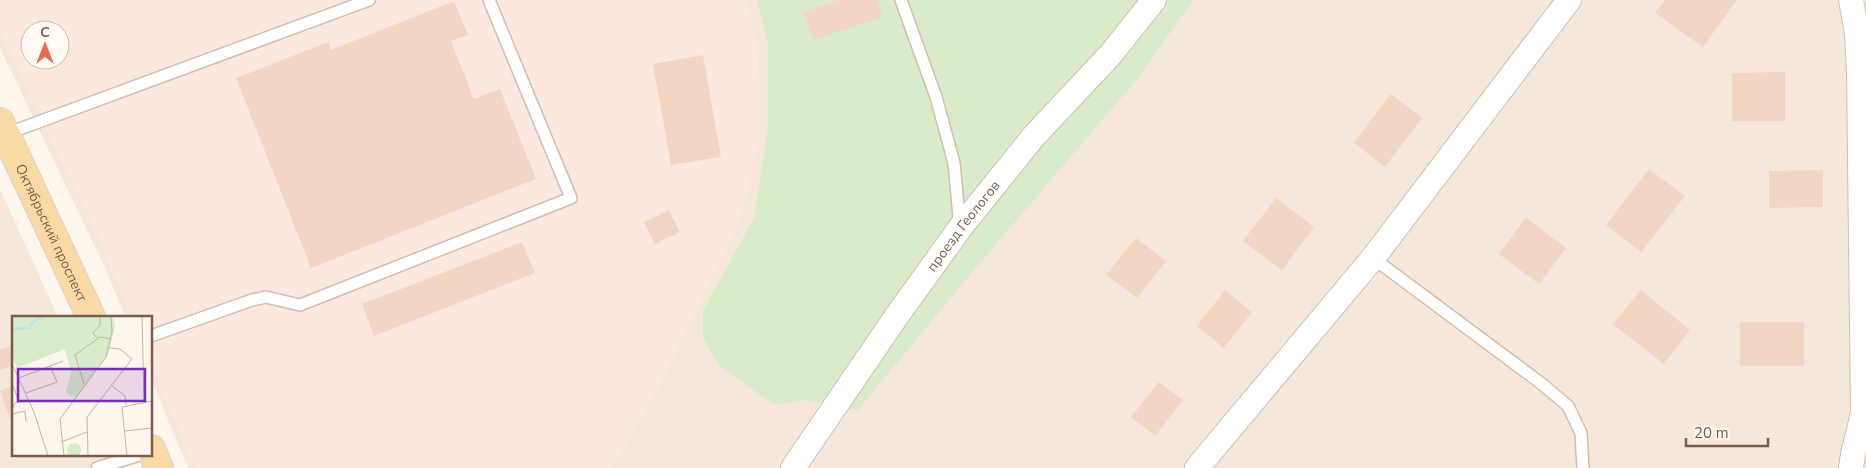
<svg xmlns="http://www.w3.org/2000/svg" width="1866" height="468" viewBox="0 0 1866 468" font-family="'Nunito Sans',sans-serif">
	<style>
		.residential { fill: #f5e8da; fill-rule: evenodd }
		.commercial { fill: #fde8e0; fill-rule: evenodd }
		.green { fill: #d8ecc9 }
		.building { fill: #f3d5c3 }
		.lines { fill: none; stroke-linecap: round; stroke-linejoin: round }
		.service-casing { stroke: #d1beb0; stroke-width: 14 }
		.minor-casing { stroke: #d1beb0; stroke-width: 26 }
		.primary-casing { stroke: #dad1cd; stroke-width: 30 }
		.service { stroke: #fff; stroke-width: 11 }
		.minor { stroke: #fff; stroke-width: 24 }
		.primary { stroke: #fbd9a5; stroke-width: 28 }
		.labels { text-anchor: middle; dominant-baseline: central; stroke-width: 5; stroke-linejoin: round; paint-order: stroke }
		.street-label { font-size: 14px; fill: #7a5c4d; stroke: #fffaf3 }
		.inset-river { fill: none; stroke: #bfe3e8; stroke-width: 2.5 }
		.inset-road { fill: none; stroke: #c5b3a7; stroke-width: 1 }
		.view { fill: #7b2cbf; fill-opacity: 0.15; stroke: #7b2cbf; stroke-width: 2.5 }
		.inset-edge { fill: none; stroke: #7a5c4d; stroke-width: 2.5 }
	</style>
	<rect width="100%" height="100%" fill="#fdf6ec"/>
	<path class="residential" d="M0,0H1866V468H188L151,379V317H125L106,270L0,48ZM30,30H60V60H30Z
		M0,189L58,317H14V454H121L126,468H0Z"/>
	<path class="commercial" d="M7,0H746L757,45L761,129L742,214L655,394L612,468H195L151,364V317H132L96,231L0,31V3ZM30,30H60V60H30Z"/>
	<path class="green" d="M757,0H1193L1139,77L973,271L858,410L807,400L775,405L720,367L703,338V311L754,218L768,127V45Z"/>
	<path class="building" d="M838,0H877L883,17L813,40L804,12Z
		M1665,0H1737L1703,47L1655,13Z
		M454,1L468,35L451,41L474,99L500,89L536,179L311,268L236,78L328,42L331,50Z
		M703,55L721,157L671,165L653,64Z
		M1785,72V121H1732V73Z
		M1391,94L1422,118L1385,167L1354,143Z
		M1649,169L1685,196L1641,252L1606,225Z
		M1823,170V207L1769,208V171Z
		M1276,198L1314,227L1282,270L1243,241Z
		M669,210L680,232L655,244L644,222Z
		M1526,218L1566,248L1539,284L1499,254Z
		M1136,238L1166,261L1137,298L1106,275Z
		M522,242L535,273L374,336L362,304Z
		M1225,290L1252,312L1224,348L1197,326Z
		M1641,290L1690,330L1664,364L1613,324Z
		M1740,322H1804V366H1740Z
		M14,345V366L0,370V350Z
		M1159,382L1183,400L1155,436L1131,417Z
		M14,385V429L0,391Z"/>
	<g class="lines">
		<g class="service-casing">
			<path id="service" d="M901,0L936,97L954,163L960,227
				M6,134L369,0
				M1373,258L1542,384L1568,406L1581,433L1583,468
				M151,336L252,300L266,297L300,305L571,198L489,0
				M97,468L143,454"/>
		</g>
		<g class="minor-casing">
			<g id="minor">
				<path id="s1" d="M793,468L896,317L960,228L1034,136L1111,54L1154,0"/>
				<path d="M1197,468L1373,258L1569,0"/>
				<path d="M1851,468L1853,454L1863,413L1859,71L1857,33L1851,0"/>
			</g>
		</g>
		<g class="primary-casing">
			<g id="primary">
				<path id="s2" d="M0,122L91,317"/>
				<path d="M151,449L159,468"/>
			</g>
		</g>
		<use href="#service" class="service"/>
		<use href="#minor" class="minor"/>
		<use href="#primary" class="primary"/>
	</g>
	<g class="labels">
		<g class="street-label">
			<text stroke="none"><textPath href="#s1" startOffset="296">проезд Геологов</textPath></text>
			<text stroke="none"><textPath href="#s2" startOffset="122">Октябрьский проспект</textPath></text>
		</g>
	</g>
	<g transform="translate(12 316)">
		<rect width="140" height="140" fill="#fdf6ec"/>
		<path d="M0,0H101L103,10L97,36L65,81L59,80L54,76L59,56L53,33L5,52L0,41ZM55 134a7 7 0 1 1 14 0a7 7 0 1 1-14 0Z" fill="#d8ecc9"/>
		<path class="inset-river" d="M0,13L17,12L21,6L32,0"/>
		<path class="inset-road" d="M130,0L132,86M85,22L81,17L88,9V0M0,48L22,96L36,140M7,62L51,45M0,67L7,86M72,68L63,39L88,21L99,23M100,70L113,80L114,89M14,77L45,66L38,50M0,94L3,87L16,84M0,98L13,95L14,106M113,115L140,112M49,126L75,116M52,140L48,103L94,41L100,16L99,0M76,140L75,101L120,43L108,33L97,32M115,140L110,91L140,85"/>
		<path class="view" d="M6,53H133V85H6Z"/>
		<rect width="140" height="140" class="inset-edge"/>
	</g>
	<g transform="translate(45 45)"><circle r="24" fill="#fffaf3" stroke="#cabbb1"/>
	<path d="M0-4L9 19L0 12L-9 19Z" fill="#e76f51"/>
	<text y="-8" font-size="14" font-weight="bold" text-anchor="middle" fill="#7a5c4d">С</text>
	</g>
	<path d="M1686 438v8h82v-8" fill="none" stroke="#7a5c4d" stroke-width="2.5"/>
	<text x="1694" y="438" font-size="15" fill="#7a5c4d" stroke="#fffaf3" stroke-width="4" paint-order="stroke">20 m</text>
</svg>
